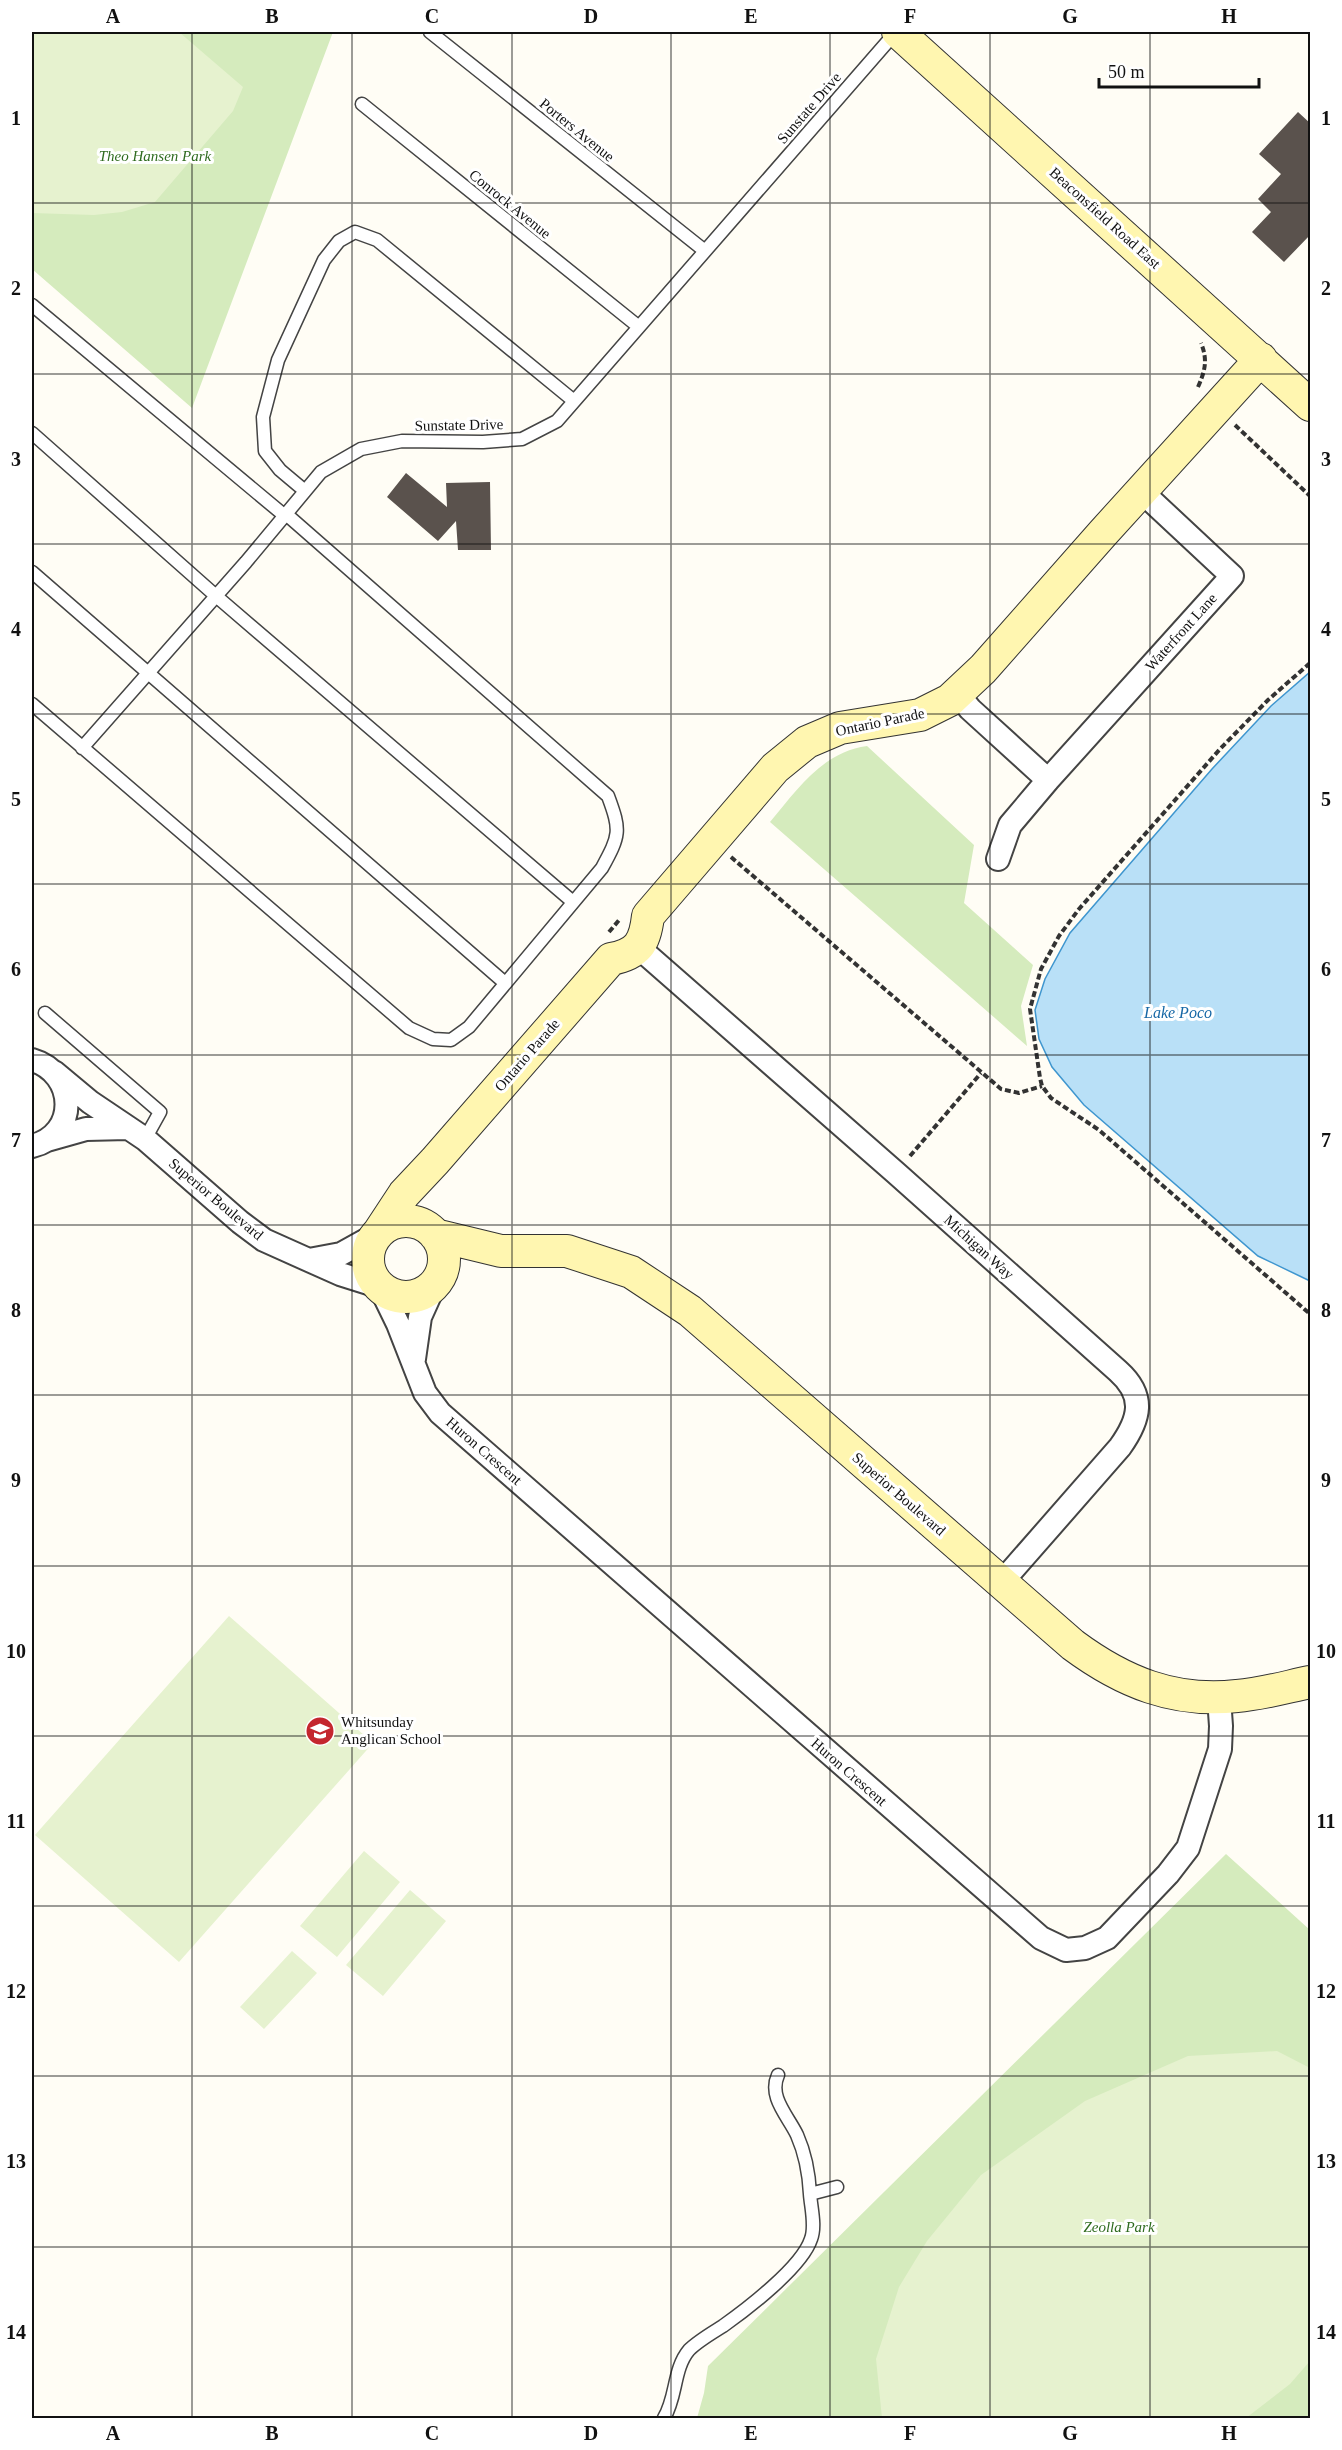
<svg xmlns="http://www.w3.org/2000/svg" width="1342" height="2450" viewBox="0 0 1342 2450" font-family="Georgia,serif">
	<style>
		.green { fill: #d5ebbd }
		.pitch { fill: #e6f2cf }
		.water { fill: #b9e0f7; stroke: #3f96cf; stroke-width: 1.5 }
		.building { fill: #5a524d }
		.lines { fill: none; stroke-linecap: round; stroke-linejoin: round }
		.lane-casing { stroke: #444; stroke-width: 15 }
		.street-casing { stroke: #444; stroke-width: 26 }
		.secondary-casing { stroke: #333; stroke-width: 34 }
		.path { stroke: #333; stroke-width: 4; stroke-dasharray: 6 3; stroke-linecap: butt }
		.lane { stroke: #fff; stroke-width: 12 }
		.street { stroke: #fff; stroke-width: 22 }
		.secondary { stroke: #fff6b0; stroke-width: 32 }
		.grid { fill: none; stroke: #111; stroke-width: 1.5; stroke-opacity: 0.55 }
		.labels { text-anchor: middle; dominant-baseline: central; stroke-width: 6; stroke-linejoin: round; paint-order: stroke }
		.street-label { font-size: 15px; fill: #111; stroke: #fff }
		.park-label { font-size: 15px; font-style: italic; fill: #2f6b1f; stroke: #fff }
		.poi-label { font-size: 15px; fill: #111; stroke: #fff; text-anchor: start }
		.water-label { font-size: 16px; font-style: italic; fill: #1768a6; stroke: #fff }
		.neatline { fill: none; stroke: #111; stroke-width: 2 }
		.grid-label { font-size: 20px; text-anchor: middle; font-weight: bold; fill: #111 }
	</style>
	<rect width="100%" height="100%" fill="#fffdf5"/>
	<path class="green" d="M32,32H333L192,408L32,269Z
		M867,746L974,845L964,903L1033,965L1021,1006L1027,1046L770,822C797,790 822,752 867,746Z
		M1226,1854L1310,1930V2418H697L704,2393L708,2366Z"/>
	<path class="pitch" d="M32,32H179L243,87L233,111L155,202L122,212L94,215L32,213Z
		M229,1616L373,1743L179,1962L35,1835Z
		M364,1851L400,1882L337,1957L300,1926Z
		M410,1890L446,1921L383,1996L346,1965Z
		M292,1951L317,1973L264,2029L240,2007Z
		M1277,2051L1310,2068V2361L1290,2384L1246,2418H882L876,2359L899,2287L927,2241L981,2175L1085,2101L1188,2056Z"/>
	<path class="water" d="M1310,672V1281L1258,1256L1084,1105L1052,1067L1039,1039L1035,1010L1045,979L1070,933L1212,769L1271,706Z"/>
	<path class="building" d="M1298,112L1311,124V234L1284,262L1252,232L1271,212L1258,199L1281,174L1259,154Z
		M406,473L447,507L446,483L490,482L491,550H458L456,521L438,541L387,497Z"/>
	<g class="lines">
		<g class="lane-casing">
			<path id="lane" d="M430,32L705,251
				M362,104L639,327
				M32,305L285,516
				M32,433L216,596L573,902
				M305,491L280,470L265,451L263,417L278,360L324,260L339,241L355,232L377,240L574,401
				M32,572L505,983
				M32,704L409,1028L433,1039L451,1040L469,1027L602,868C620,835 621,831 608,796L286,514
				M82,748L246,562L321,472L361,449L402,441L483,442L522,439L557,421L896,32
				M45,1013L160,1112L145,1139
				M778,2075C768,2097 788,2116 797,2135C805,2153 809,2174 810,2194L837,2187
				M664,2418C677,2397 673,2369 689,2350C698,2341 712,2333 723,2326C747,2309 802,2267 811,2239C816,2226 811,2208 810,2194"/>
		</g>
		<g class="street-casing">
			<path id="street" d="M957,693L970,709L1048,780L1232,576L1141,491
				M998,859L1010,825L1048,780
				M638,947L896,1173L1118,1371C1146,1396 1140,1419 1120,1447L1001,1583
				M32,1060C77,1073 79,1135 32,1146
				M54,1072L90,1102L145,1139L240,1222L264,1240L340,1274L378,1286
				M47,1140L86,1129L128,1128
				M309,1260L341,1254L377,1234
				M380,1287L398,1324L425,1393L440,1413L1041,1938L1066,1950L1085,1948L1107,1938L1168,1874L1188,1848L1220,1749L1221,1726L1219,1698
				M414,1359L420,1317L434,1286"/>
		</g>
		<g class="secondary-casing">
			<path id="secondary" d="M898,32L1310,405
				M368 1259a38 38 0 1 1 76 0a38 38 0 1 1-76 0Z
				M379,1232L404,1194L435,1161L611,959C638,954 645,943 648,916L775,768L807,742L840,728L920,715L950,700L983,669L1103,533L1261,359
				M435,1235L501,1251H567L631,1272L690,1311L1073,1645C1123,1682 1174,1703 1237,1696C1262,1694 1286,1687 1310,1682"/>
		</g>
		<path class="path" d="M1198,387C1205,371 1208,360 1201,343
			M1235,425L1310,496
			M1310,663L1268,700L1220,749L1079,909L1059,936L1041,969L1030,1009L1040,1078L1042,1086L1051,1098L1099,1130L1310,1314
			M731,857L1001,1089L1019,1093L1042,1086
			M609,932L620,919
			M910,1156L981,1073"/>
		<use href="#lane" class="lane"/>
		<use href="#street" class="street"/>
		<use href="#secondary" class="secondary"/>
	</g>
	<path class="grid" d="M192,32V2418M352,32V2418M512,32V2418M671,32V2418M830,32V2418M990,32V2418M1150,32V2418M32,203H1310M32,374H1310M32,544H1310M32,714H1310M32,884H1310M32,1055H1310M32,1225H1310M32,1395H1310M32,1566H1310M32,1736H1310M32,1906H1310M32,2076H1310M32,2247H1310"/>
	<defs>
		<g id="school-disc" transform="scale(1.5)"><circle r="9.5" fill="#c4262e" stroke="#fff"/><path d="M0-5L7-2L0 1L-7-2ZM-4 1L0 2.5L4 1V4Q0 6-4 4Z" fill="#fff"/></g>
	</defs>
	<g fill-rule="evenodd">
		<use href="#school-disc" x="320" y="1731"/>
	</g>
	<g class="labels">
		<g class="street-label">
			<text transform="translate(809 108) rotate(-49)">Sunstate Drive</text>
			<text transform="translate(577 130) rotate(39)">Porters Avenue</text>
			<text transform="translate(510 204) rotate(39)">Conrock Avenue</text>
			<text transform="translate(1105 218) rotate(42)">Beaconsfield Road East</text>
			<text transform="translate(459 425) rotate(-1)">Sunstate Drive</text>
			<text transform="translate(1181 632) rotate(-48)">Waterfront Lane</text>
			<text transform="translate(880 722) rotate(-12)">Ontario Parade</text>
			<text transform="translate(527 1055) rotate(-49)">Ontario Parade</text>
			<text transform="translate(216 1199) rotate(40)">Superior Boulevard</text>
			<text transform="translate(979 1247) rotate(42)">Michigan Way</text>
			<text transform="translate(484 1451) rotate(41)">Huron Crescent</text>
			<text transform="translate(899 1494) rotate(41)">Superior Boulevard</text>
			<text transform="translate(849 1772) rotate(41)">Huron Crescent</text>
		</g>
		<g class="park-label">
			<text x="155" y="156">Theo Hansen Park</text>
			<text x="1119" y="2227">Zeolla Park</text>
		</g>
		<g class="poi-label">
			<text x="341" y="1722">Whitsunday<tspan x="341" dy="17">Anglican School</tspan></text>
		</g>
		<g class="water-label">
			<text x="1178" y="1012">Lake Poco</text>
		</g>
	</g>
	<rect width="1342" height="2450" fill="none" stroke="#ffffff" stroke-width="66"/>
	<path d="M1099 78v9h160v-9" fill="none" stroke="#111111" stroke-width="3"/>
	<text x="1108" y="78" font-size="18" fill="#111111" stroke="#ffffff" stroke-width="4.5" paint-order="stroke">50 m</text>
	<rect x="33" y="33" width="1276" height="2384" class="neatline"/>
	<g class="grid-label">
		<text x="113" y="23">A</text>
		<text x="272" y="23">B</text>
		<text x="432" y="23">C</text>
		<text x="591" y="23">D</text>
		<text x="751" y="23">E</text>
		<text x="910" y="23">F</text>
		<text x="1070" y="23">G</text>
		<text x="1229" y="23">H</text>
		<text x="16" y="125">1</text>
		<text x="1326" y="125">1</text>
		<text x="16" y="295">2</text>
		<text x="1326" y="295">2</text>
		<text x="16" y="466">3</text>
		<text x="1326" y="466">3</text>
		<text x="16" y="636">4</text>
		<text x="1326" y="636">4</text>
		<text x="16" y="806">5</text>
		<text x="1326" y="806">5</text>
		<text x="16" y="976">6</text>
		<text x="1326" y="976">6</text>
		<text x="16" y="1147">7</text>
		<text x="1326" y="1147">7</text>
		<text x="16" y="1317">8</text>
		<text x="1326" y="1317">8</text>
		<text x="16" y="1487">9</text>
		<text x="1326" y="1487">9</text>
		<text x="16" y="1658">10</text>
		<text x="1326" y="1658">10</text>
		<text x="16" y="1828">11</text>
		<text x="1326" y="1828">11</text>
		<text x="16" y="1998">12</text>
		<text x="1326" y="1998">12</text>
		<text x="16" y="2168">13</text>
		<text x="1326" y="2168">13</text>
		<text x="16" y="2339">14</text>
		<text x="1326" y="2339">14</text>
		<text x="113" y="2440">A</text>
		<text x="272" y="2440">B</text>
		<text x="432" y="2440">C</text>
		<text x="591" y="2440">D</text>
		<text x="751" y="2440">E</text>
		<text x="910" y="2440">F</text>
		<text x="1070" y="2440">G</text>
		<text x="1229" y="2440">H</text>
	</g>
</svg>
